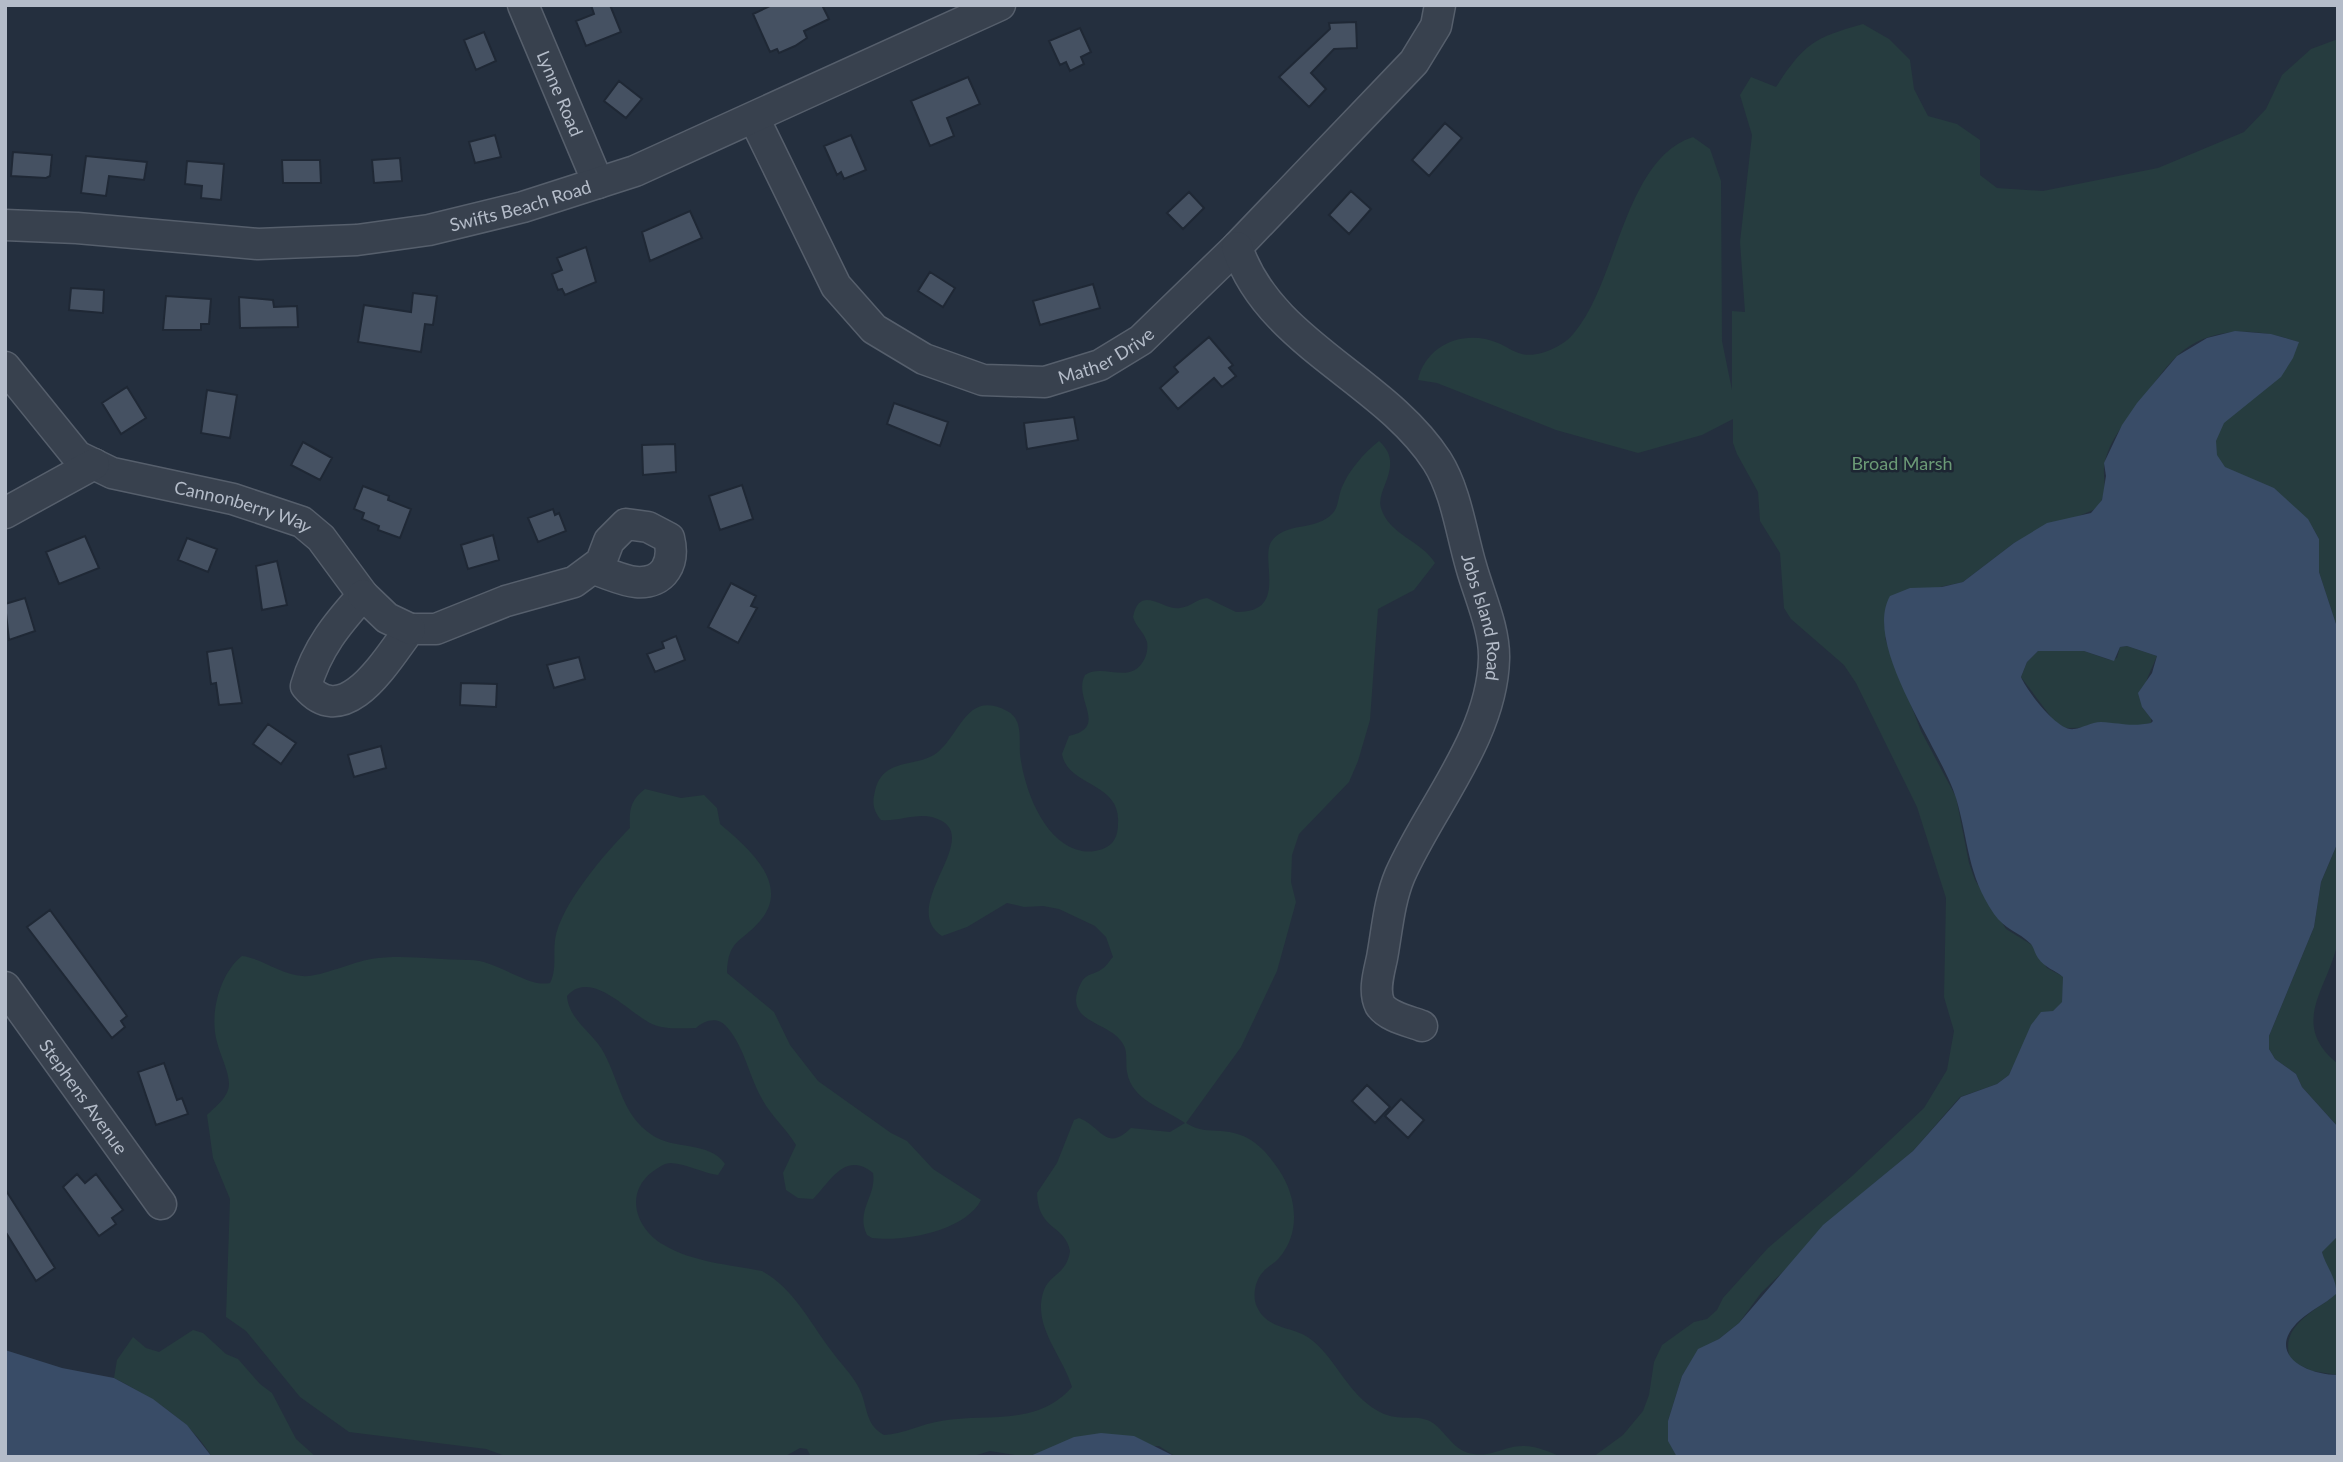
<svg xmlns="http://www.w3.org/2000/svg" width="2343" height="1462" viewBox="0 0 2343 1462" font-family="Lato,sans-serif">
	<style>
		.green { fill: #263c3f }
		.water { fill: #394c67; fill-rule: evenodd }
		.building { fill: #455162; stroke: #1f2835; stroke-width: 2 }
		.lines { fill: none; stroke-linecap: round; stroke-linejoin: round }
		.minor-casing { stroke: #565f6c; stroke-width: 33 }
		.minor { stroke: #38414e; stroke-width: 30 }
		.labels { text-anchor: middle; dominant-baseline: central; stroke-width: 5; stroke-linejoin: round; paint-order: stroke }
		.street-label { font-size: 18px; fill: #b4bcc9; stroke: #1d2633 }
		.park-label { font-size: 18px; fill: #6b9a76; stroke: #1d2633 }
	</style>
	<rect width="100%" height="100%" fill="#242f3e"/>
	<path class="green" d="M1863,24L1889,39L1910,60L1914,89L1928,116L1957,124L1980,140V175L1997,188L2043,191L2158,168L2244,132L2266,109L2282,75L2311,49L2338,39V630L2319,572V539L2313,528L2220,472L2209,447L2225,420L2298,342C2259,328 2210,325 2177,356C2164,368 2154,384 2144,398C2129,417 2110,438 2105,462C2101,478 2110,486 2098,508L2014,543L1963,582L1922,591L1885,638L1921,731L1956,797L1969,863L1975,880L2006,929L2032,945L2047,968L2064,977L2062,1002L2015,1062L2009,1075L1997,1084L1960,1097L1913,1151L1871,1186L1761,1293L1739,1323L1719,1339L1698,1350L1682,1376L1668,1421L1677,1457H1593L1623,1435L1643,1411L1649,1395L1654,1362L1662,1345L1694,1322L1707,1319L1717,1310L1723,1298L1768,1248L1851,1177L1924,1108L1947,1070L1954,1031L1944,997L1946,898L1917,807L1856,683L1844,665L1791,619L1784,608L1780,553L1760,521L1758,492L1737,454L1733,443V419L1702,435L1638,453L1556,430L1437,383L1418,380C1426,344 1465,329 1498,343C1506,346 1513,352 1522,354C1539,358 1564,346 1574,333C1618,281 1624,159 1693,137L1710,149L1721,181L1722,341L1732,390V311L1745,312L1740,242L1752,135L1740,95L1751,77L1776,87C1804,44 1813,38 1863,24Z
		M1379,441C1406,465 1375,489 1381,508C1389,535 1422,541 1435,563L1414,590L1378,609L1370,720L1358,761L1349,782L1299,834L1292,855L1291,882L1296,902L1277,971L1241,1047L1186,1123C1198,1131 1208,1130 1221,1131C1250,1133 1264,1148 1279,1170C1297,1197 1301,1233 1279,1258C1274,1264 1267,1267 1263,1272C1255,1280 1252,1297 1257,1307C1269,1332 1295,1325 1313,1341C1338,1362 1347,1393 1378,1411C1401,1424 1416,1412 1433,1423C1447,1433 1454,1452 1474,1454C1485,1456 1495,1452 1505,1449C1525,1442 1542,1448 1561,1457H1176L1159,1446L1047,1450L1028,1457L990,1451L970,1457H811L807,1449L800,1448L784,1457H508L486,1449L349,1432L300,1397L246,1331L226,1317L230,1199L213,1158L207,1115C215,1107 229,1097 229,1084C229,1071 220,1055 217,1042C209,1014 220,973 242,956C264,959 281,975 303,976C317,978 353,962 371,959C403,954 436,960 468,960C496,959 527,988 550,983C557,969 553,955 555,940C560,905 606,852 630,828C629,811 630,800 645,789L681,798L704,795L717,808L720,824C747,847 792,884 760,921C741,943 728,939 727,973L774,1012L790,1045L818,1081L891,1133L907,1141L933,1169L981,1200C965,1231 905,1242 872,1238L867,1235C855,1210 877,1196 873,1173C845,1150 830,1182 813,1199L798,1198L786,1190L783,1173L796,1145C786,1128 770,1115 761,1097C748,1073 744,1045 725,1025C717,1016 703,1021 696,1028C682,1028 666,1030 652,1024C629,1013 591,968 567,996C569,1021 594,1033 604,1053C620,1083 622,1115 652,1135C673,1150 710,1141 725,1164L718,1175C703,1173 687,1164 671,1163C664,1163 658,1168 652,1172C624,1194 636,1229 664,1245C692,1262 731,1265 762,1271C794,1289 809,1321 830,1349C840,1363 851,1373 859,1388C868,1405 864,1424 884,1435C904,1434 921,1424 941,1421C988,1413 1037,1427 1072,1387C1063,1356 1031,1325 1044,1290C1050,1274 1067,1274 1070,1251C1065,1224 1038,1231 1037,1193L1057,1163L1074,1120L1079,1118C1101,1126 1106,1153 1131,1128L1170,1132L1185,1123C1164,1108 1132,1101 1127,1072C1125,1060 1129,1051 1121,1041C1107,1021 1061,1022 1081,983C1086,973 1094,975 1102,969C1106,967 1110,960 1113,957L1106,937L1095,926L1059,909L1043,906L1024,907L1007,903L967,927L942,936C896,906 988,835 935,818C917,812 899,822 881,820C873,810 872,803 875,791C883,756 917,769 938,752C961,733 967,690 1007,711C1023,719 1019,739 1020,754C1024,789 1044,844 1082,851C1092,853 1105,850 1112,843C1117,837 1118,830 1118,823C1121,782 1068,787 1062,754L1069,736C1110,727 1072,699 1085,675C1104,662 1131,687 1145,658C1147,653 1148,648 1147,642C1144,632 1136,627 1133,617C1140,583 1163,611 1180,608C1190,607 1197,599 1207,598L1236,612C1289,613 1260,561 1271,542C1285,521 1316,532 1333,513C1339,506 1338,496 1342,487C1349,470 1364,453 1379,441Z
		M2127,646L2157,656L2147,679L2142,707L2151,718V723L2130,727L2065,728L2054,721L2021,677L2027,662L2038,651H2084L2110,660L2117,658L2120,647Z
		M2338,842C2338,873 2343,909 2338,940C2330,987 2287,1023 2338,1064V1127L2302,1087L2296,1074L2275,1059L2269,1049V1036L2314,927L2321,882Z
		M2338,1236V1375L2312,1371L2291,1361C2279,1330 2307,1315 2330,1299L2322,1251Z
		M193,1330L203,1333L226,1354L238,1359L260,1384L272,1393L296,1439L316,1457H212C190,1420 151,1397 114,1378L117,1360L133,1337L146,1348L159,1352Z"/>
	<path class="water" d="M2235,331L2271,334L2299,342L2293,358L2281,377L2224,423L2216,441L2217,455L2225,467L2274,488L2308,519L2319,539V572L2338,630V842L2321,882L2314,927L2269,1036V1049L2275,1059L2296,1074L2302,1087L2338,1127V1236L2322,1252C2325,1265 2338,1280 2336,1294C2325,1304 2311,1310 2300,1320C2264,1353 2305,1375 2338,1375V1457H1677L1668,1441V1421L1682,1376L1698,1349L1719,1339L1739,1323L1823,1225L1913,1151L1961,1097L1997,1084L2009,1075L2031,1025L2041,1012L2053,1011L2062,1002L2063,977C2055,970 2045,968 2038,958C2035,954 2034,948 2031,944C2019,932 2004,929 1994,914C1967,874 1969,842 1956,798C1941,749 1862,645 1890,596L1910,588L1942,587L1963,582L2014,543L2047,523L2091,513L2102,500L2106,476L2104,463L2122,425L2137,403L2177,356L2207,338ZM2127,646L2157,656L2152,673L2138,693L2142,707L2153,721L2151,723C2131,727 2120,723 2101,722C2091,722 2083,728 2074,729C2058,732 2027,691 2021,677L2027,662L2038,651H2084L2114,661L2120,647Z
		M5,1350L62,1368L114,1378L153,1399L187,1425L212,1457H5Z
		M1101,1433L1134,1436L1176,1457H1028L1074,1437Z"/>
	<path class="building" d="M591,5H610L621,32L586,46L576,21L594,14Z
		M772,5H822L829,19L804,31L807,38L795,46L779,53L777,49L770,52L753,14Z
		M1356,22L1357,48L1334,49L1311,73L1326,89L1309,107L1279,77L1330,29L1329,23Z
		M1080,28L1091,52L1081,57L1084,64L1070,71L1066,62L1060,65L1049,41Z
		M484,32L496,61L476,70L464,40Z
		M968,77L980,104L947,118L954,136L930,146L911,101Z
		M619,81L642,99L626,118L604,101Z
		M1445,123L1462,138L1429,176L1412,160Z
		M495,135L501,157L475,163L469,142Z
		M851,135L866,170L844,179L841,172L837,175L824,146Z
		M13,152L52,155L50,176L46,178L11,176Z
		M86,156L147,162L144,180L109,176L106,196L81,193Z
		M400,158L402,181L374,183L372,160Z
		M282,160H320L321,183H283Z
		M187,161L224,164L221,200L201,198L202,186L185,184Z
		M1351,191L1371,209L1349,234L1329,215Z
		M1189,192L1204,208L1183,229L1167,213Z
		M690,211L702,238L650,261L642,232Z
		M586,247L596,282L565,295L562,289L558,290L552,274L562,270L557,258Z
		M930,272L955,288L943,307L918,291Z
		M1093,284L1100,308L1040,325L1033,301Z
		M71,288L104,290L103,313L69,310Z
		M413,293L437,296L433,325L425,324L421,352L358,342L364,305L411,312Z
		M166,296L211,299L209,324H201V330H163Z
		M239,297L273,300L274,307L297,306L298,327L240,328Z
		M1209,337L1233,365L1229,368L1236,376L1222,387L1214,378L1178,409L1160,388L1178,372L1174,367Z
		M127,387L146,418L121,434L102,403Z
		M207,390L237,395L230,438L201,433Z
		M894,403L948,422L940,446L887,424Z
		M1074,417L1078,440L1027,449L1024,423Z
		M303,442L332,458L320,480L291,465Z
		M675,444L676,472L643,475L642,445Z
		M742,485L753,519L720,530L709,496Z
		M363,486L389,496L388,500L411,509L400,538L378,530L379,526L362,519L364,513L354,509Z
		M553,509L555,515L559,513L566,531L538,542L528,518Z
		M493,535L499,560L468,569L461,545Z
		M85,536L99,568L59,584L46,552Z
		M187,538L217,549L208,572L178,560Z
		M277,561L287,605L262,610L256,566Z
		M731,583L756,596L751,606L757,608L738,643L708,627Z
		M25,598L35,631L9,640L5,604Z
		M676,636L685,660L655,672L647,654L664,648L662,642Z
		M232,648L242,703L219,705L216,683L211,684L207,652Z
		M579,657L585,679L554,688L547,665Z
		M461,683L497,684L496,707L460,705Z
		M268,724L296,743L281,764L253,744Z
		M381,746L386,768L354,777L348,755Z
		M50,910L127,1016L121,1021L125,1027L112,1038L27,927Z
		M164,1063L177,1100L182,1098L188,1114L156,1125L138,1072Z
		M1367,1085L1390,1107L1375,1123L1352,1101Z
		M1401,1099L1424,1120L1408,1138L1385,1116Z
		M77,1174L85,1183L96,1174L123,1210L112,1218L116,1224L99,1236L63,1187Z
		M5,1189L55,1268L36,1281L5,1231Z"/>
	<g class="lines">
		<g class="minor-casing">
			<g id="minor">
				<path id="s1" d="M523,5L598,183"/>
				<path id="s2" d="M754,118L836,286L874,329L924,359L983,380L1045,382L1100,365L1141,340L1237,247L1414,62L1436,26L1440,5"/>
				<path id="s3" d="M5,225L77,228L258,244L357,240L429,230L523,207L635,171L1000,5"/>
				<path id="s4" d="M1237,247C1268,343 1384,379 1437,461C1456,491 1461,532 1471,566C1479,595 1495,629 1494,659C1492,737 1430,807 1400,875C1389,901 1387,931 1382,958C1379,972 1373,991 1380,1005C1388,1017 1409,1021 1422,1026"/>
				<path id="s5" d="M5,367L77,456L112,473L233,499L302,522L321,538L363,595C337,624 317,648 306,686C345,733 387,659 410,629H436L506,601L574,582L601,562L609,541L626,524L648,527L669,538C675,562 665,584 636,582C623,581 607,573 593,569"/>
				<path d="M5,513L94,464"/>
				<path d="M363,595L387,618L410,629"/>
				<path id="s6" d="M5,987L161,1204"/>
			</g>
		</g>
		<use href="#minor" class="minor"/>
	</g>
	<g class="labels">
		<g class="street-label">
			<text stroke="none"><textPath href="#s1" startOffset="96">Lynne Road</textPath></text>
			<text stroke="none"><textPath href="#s3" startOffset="520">Swifts Beach Road</textPath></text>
			<text stroke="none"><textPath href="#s2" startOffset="494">Mather Drive</textPath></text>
			<text stroke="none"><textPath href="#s5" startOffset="289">Cannonberry Way</textPath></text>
			<text stroke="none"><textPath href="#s4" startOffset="460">Jobs Island Road</textPath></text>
			<text stroke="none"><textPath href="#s6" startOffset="135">Stephens Avenue</textPath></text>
		</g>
		<g class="park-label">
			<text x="1902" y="463">Broad Marsh</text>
		</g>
	</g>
	<rect width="2343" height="1462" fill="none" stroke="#b4bcc9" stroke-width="14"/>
</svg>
